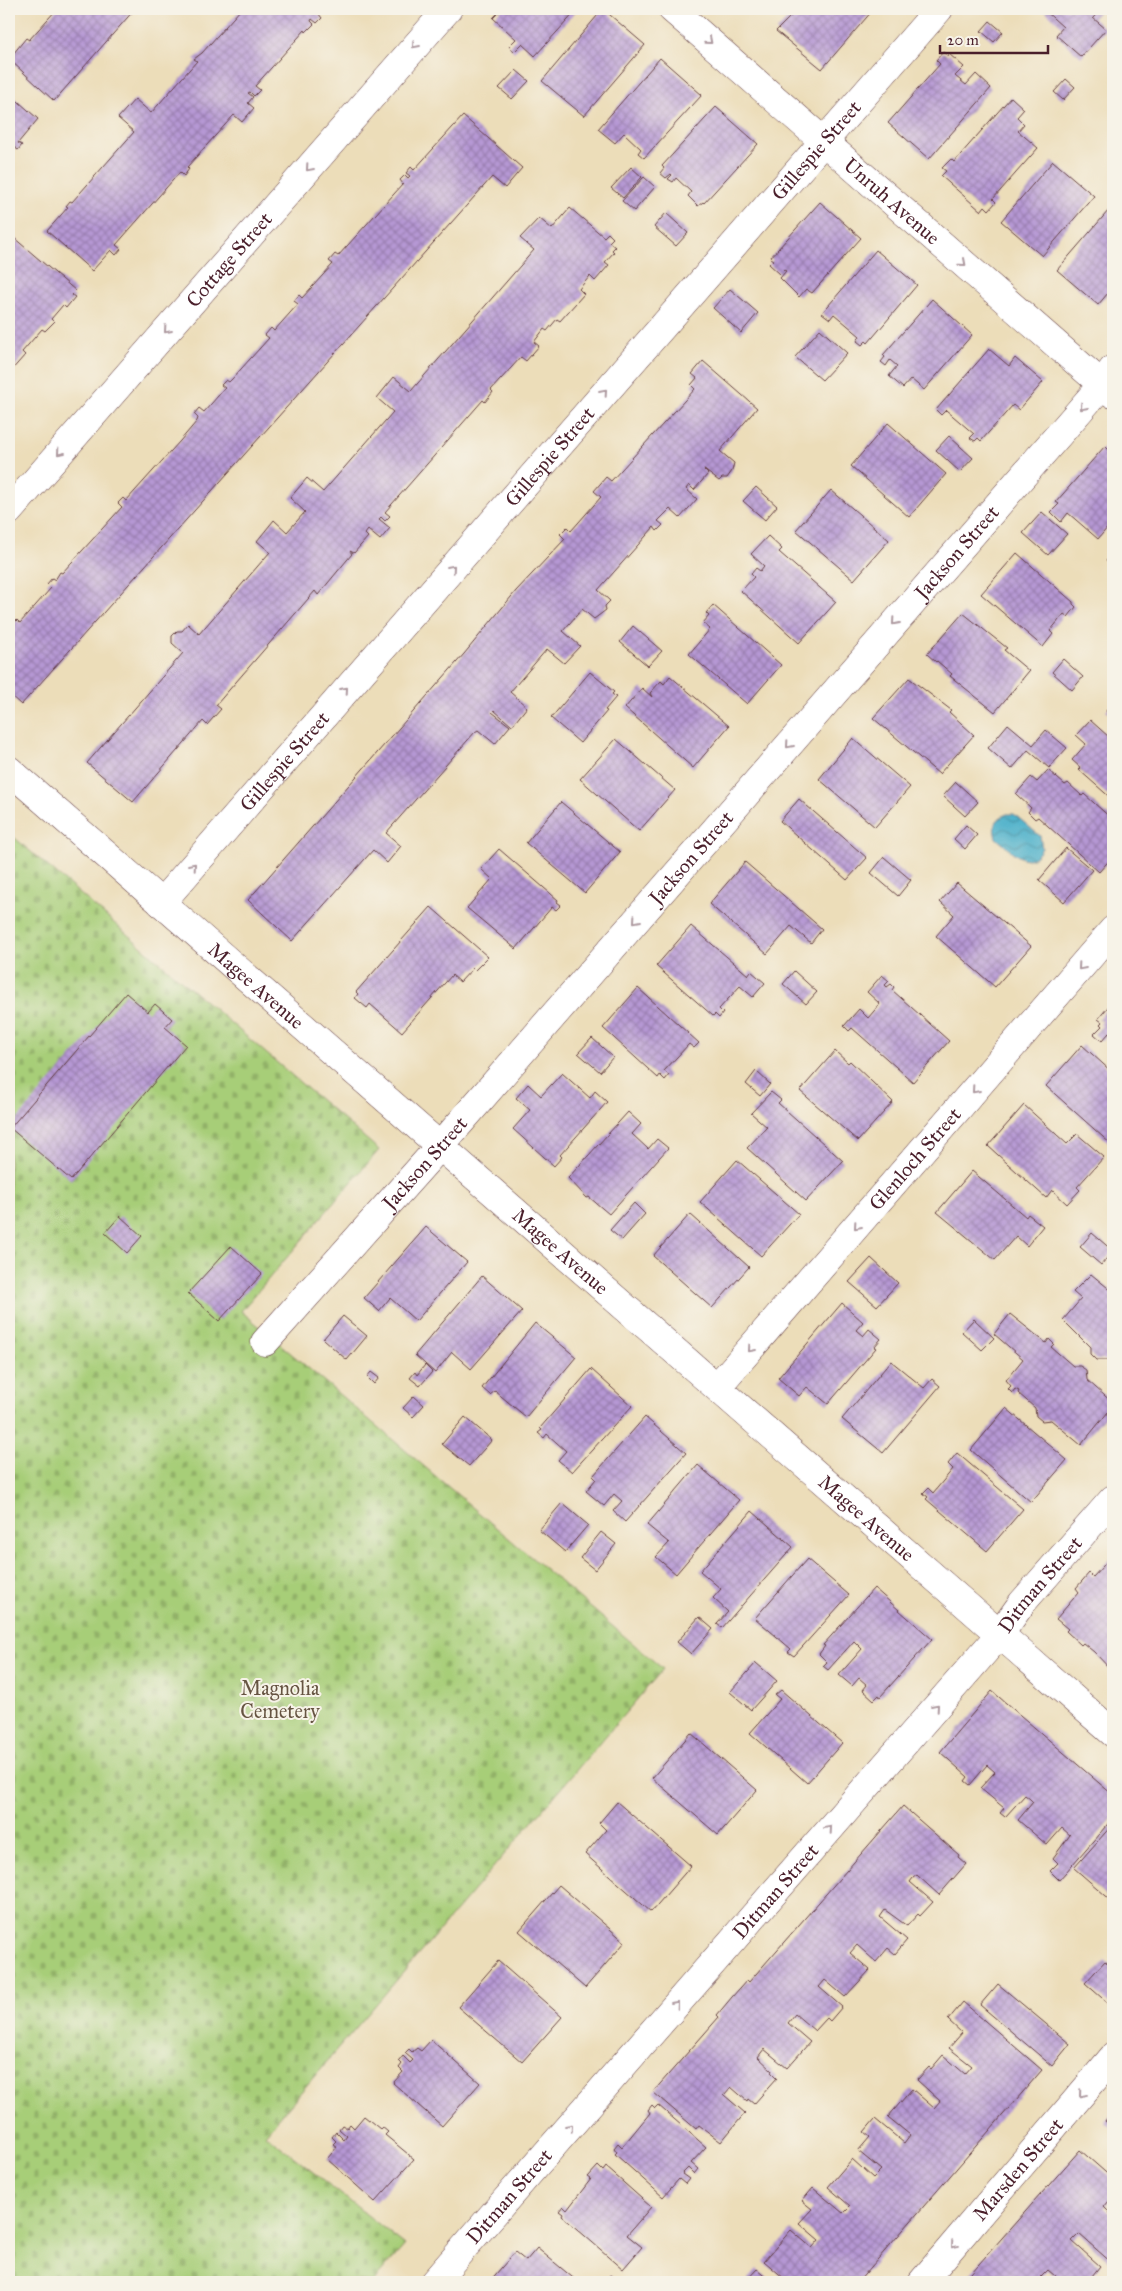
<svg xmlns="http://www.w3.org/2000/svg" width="1122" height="2291" viewBox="0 0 1122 2291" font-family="'IM FELL Great Primer',serif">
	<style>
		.cemetery { fill: url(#cemetery-stones); stroke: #787652 }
		.water { fill: url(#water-waves); stroke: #4a687a }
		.building { fill: url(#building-cross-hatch) }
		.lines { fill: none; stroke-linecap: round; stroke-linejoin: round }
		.minor-casing { stroke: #623c40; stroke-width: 29 }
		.minor { stroke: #fff; stroke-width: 28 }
		.oneway { stroke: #ae9aa0 }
		.labels { text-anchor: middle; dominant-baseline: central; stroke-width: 4; stroke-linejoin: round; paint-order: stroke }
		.street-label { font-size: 20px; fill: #4a1f2b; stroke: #f7f3e8 }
		.park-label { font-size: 20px; fill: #665442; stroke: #f7f3e8 }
	</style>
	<defs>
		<pattern id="cemetery-stones" width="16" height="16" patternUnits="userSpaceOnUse" patternTransform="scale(1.25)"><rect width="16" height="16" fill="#a7ce78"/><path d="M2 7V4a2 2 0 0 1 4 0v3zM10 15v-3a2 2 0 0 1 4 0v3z" fill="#91b068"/></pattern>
		<pattern id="water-waves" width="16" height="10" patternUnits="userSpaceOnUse" patternTransform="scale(1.25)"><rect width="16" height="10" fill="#4bb0ca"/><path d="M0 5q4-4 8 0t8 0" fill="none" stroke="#408fa4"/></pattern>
		<pattern id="building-cross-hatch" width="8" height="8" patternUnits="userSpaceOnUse" patternTransform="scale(1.25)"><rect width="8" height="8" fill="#b698d4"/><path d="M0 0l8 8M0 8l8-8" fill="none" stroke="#967bac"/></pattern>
	</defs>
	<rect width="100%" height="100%" fill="#f7f3e8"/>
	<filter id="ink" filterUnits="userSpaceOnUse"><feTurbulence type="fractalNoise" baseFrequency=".02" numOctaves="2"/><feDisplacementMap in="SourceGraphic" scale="10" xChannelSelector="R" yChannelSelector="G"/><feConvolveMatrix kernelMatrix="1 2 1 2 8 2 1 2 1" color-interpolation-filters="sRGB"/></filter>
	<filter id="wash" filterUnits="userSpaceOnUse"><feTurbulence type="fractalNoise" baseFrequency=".0096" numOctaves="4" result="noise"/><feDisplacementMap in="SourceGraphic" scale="20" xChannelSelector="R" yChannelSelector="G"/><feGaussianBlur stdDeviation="1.12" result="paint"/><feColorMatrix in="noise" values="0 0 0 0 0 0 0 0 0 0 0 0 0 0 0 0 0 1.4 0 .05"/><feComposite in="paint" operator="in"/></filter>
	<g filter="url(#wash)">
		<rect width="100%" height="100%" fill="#ecddb9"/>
		<path class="cemetery" d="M9,833L379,1150L241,1311L663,1669L265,2134L405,2245L373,2282H9Z"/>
		<path class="water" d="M1007,814H1014L1040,836L1042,848C1029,873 1010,849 996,838C992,826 996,818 1007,814Z"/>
		<g id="blocks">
			<path class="building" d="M57,9H135L54,101L9,59L26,38L29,40Z
				M241,9H322L318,13L322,18L317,23L312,19L311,21L314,24L306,32L305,30L255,86L260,90L254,96L250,92L248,93L253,97L248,103L254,108L242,122L234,115L187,167L189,169L184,176L180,172L116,245L121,249L116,255L111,250L92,271L47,231L68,207L66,206L70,201L72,202L134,132L118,118L135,99L151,113L197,61L194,59L202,53Z
				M502,9H578L535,56L522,44L514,52L509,46L516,39L493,18Z
				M603,9L645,45L584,116L542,81Z
				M798,9H871L873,10L822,69L776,31Z
				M1043,9H1101L1093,18L1106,29L1081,57L1056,35L1063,27Z
				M990,21L1003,32L994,42L981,31Z
				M943,52L948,56L949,54L964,67L955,76L966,85L976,74L991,88L929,159L888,123L940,64L936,60Z
				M660,58L702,95L644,158L638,153L641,149L624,133L615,143L598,129Z
				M516,70L529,81L512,99L499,88Z
				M1066,79L1075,87L1063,100L1054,92Z
				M9,93L38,119L18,143L22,145L18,150L14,147L9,153Z
				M1011,97L1024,109L1017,117L1024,124L1018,131L1038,148L993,199L996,202L989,210L985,206L981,211L941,176L946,171L942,168L951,159L954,162Z
				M716,107L758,144L704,203L703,202L698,206L688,196L691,192L676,178L673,182L668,179L672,175L671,174L666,178L660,173L664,168L662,166Z
				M463,116L522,168L505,188L492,177L21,705L9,694V634L15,627L12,625L17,620L20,623L51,588L47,584L52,578L55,580L60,572L62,573L122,507L118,503L123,498L126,501L180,441L197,421L198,418L194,414L199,408L204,412L225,388L221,385L226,380L229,382L232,379L269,338L265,335L271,328L274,331L298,304L294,301L299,295L302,298L333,264L329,261L335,254L338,256L403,184L400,180L405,175L408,178L410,176L406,173L411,167L414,170Z
				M1053,161L1094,196L1042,256L1001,221Z
				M631,167L642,177L623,198L611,188Z
				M644,177L655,187L634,211L622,201Z
				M820,202L861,238L812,293L806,289L799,297L780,278L786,271L784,270L780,274L769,264L773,260L770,258Z
				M570,208L604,237L608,233L613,238L609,242L615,247L612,250L614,252L605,262L609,265L595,281L590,276L579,289L584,294L560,321L557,319L547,331L544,329L534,342L539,346L526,361L521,357L491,390L493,392L485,402L483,400L385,512L390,516L385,521L381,517L379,519L390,528L380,540L368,530L365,534L368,537L354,553L350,551L352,554L318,595L315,591L216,705L221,709L207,725L203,721L133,802L87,763L183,653L172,643V636L177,631H182L188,624L199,634L270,552L257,541L274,520L287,532L305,512L290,498L307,478L323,492L393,412L377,398L394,377L411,391L534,250L520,238L539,218L552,229Z
				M1109,210L1113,214V287L1098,305L1057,270Z
				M666,213L688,233L676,246L654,227Z
				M13,237L76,291L72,295L75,297L66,308L63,305L51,319L54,322L45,331L42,329L22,352L25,355L10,372L9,371V275L12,271L9,268V242Z
				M876,250L917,285L868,343L866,341L862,345L857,341L860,336L834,314L830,319L822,313Z
				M730,289L758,313L741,333L713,308Z
				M932,299L972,335L924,390L911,379L903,388L889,376L897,366L890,360L886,366L881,362L885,357L883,355Z
				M820,329L847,353L822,380L795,357Z
				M989,349L1009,366L1015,358L1043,382L1019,410L1013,405L981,441L978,438L975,441L970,438L974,434L946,410L941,415L936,410Z
				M703,361L757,408L720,451L734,463L732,471L727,478H722L719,481L703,469L708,474L694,490L689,485L686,489L697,499L680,518L670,509L658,521L663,525L657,531L654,527L598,590L610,601L605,606L606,610L594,619L582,609L563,631L580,646L564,663L547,649L510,692L527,707L512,726L494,710L492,712L510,726L495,744L478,730L475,732L386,833L401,846L387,863L373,850L292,941L248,900L464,654L516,591L565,539L560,534L567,527L571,531L601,497L594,491L606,477L611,481L695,389L691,385L697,378L692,374Z
				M888,423L946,474L909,517L851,466Z
				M949,436L973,458L960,472L936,450Z
				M1105,446L1113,454V521L1098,539L1068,513L1061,522L1051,512L1059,504L1056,502Z
				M756,487L777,506L765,520L743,501Z
				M831,490L889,540L854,580L796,530Z
				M1042,512L1067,534L1048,555L1023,533Z
				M768,536L782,549L779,552L836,602L799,643L741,591L754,577L751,574L756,568L760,571L764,566L751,554Z
				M1017,553L1073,602V604L1076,607L1068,617L1064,614L1050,631L1053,634L1043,647L981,594Z
				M1113,553V567L1106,561Z
				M713,605L781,665L747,704L689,654L710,629L703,623L709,616L706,613Z
				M963,613L1007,648L1004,650L1029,671L995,712L950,676L952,674L937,661L936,662L927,654Z
				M633,626L662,651L648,666L620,642Z
				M1063,659L1083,677L1072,690L1052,672Z
				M590,672L614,692L612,694L616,697L605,710L607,711L580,743L551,718Z
				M670,676L729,726L693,768L625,708L642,688L652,697L650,693L661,681L664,684Z
				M909,678L951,710L949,712L974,735L939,774L873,718Z
				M1113,703V717L1106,711Z
				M1090,720L1109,737L1111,735L1113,738V800L1079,770L1081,768L1072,760L1086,744L1076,735Z
				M1008,724L1033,745L1046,730L1067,748L1049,768L1028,750L1012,769L988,748Z
				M853,738L910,787L875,827L819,779Z
				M616,739L675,790L639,831L580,779Z
				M1048,770L1065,785L1068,783L1082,796L1084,794L1113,820V856L1099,872L1038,817L1035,819L1028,812L1031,808L1016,794L1031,777L1037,782Z
				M956,782L978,802L965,816L943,796Z
				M799,799L867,858L847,880L780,821Z
				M561,802L620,852L585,893L526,843Z
				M966,825L977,835L965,849L954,839Z
				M1066,848L1092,870L1064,902L1039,880Z
				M499,849L558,900L557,902L561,905L556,910L552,907L516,949L467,908L492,879L481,869Z
				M884,857L911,880L898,896L871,873Z
				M745,862L822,929L811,943L791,926L767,954L709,904Z
				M957,883L1031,946L995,987L936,936L954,915L940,902Z
				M431,907L488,957L475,970L473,968L460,982L452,975L402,1032L370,1004L367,1008L355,998L358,994L356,992Z
				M691,926L748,975L751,971L765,983L753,997L740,986L719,1009L723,1013L719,1018L715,1014L713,1016L656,966Z
				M794,971L817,992L806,1004L783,984Z
				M882,975L889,981L885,985L887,987L891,984L894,987L892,990L949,1041L913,1082L852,1028L849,1031L844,1026L859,1009L868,1018L880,1004L867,992Z
				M638,988L699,1043L694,1048L689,1044L677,1057L664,1071L669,1075L665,1080L660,1075L658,1078L603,1028Z
				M126,993L148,1012L155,1004L172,1019L165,1027L186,1045L71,1180L10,1128Z
				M1113,1001V1037L1109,1033L1102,1041L1094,1034L1102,1026L1100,1024L1102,1022L1098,1019Z
				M592,1038L613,1057L600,1072L578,1053Z
				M1082,1045L1113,1073V1146L1046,1086Z
				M835,1051L848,1063L850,1061L893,1102L858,1141L800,1091Z
				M756,1071L770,1084L760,1096L746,1084Z
				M562,1073L590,1098L595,1091L607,1102L560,1155L562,1157L554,1166L513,1129L530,1110L516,1098L528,1084L541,1096Z
				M771,1092L781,1100L778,1103L843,1161L806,1201L747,1148L767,1127L751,1113Z
				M1024,1105L1067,1144L1077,1134L1104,1157L1077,1187L1080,1190L1067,1204L1052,1190L1046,1198L988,1146Z
				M628,1112L641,1124L632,1134L648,1149L657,1139L668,1148L609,1214L589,1197L587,1198L568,1178Z
				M737,1160L799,1214L761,1256L700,1202Z
				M972,1171L1026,1217L1028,1214L1043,1226L1027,1246L1016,1236L995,1260L937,1212Z
				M634,1203L645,1214L622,1240L610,1230Z
				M690,1214L749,1267L712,1308L653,1256Z
				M120,1216L142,1236L127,1253L105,1233Z
				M426,1227L467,1262L416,1321L390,1298L379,1311L364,1298Z
				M1092,1233L1113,1251L1101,1265L1080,1247Z
				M231,1246L262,1274L219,1321L188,1293Z
				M871,1258L898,1283L877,1306L849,1282Z
				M1091,1274L1113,1292V1365L1107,1360H1096L1090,1354V1347L1063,1320L1081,1299L1073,1292Z
				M482,1276L522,1311L471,1369L452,1352L435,1373L415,1355Z
				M842,1303L863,1322L856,1330L863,1336L869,1329L881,1339L874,1347L876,1348L828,1404L807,1387L799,1396L778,1378Z
				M1010,1314L1046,1343L1049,1339L1054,1344L1051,1347L1073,1366H1080L1086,1370L1087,1380L1113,1403V1406L1081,1445L1051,1420L1042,1421L1036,1416L1035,1408L1018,1393L1019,1391L1015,1389L1012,1393L1008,1389L1011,1386L1006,1380L1023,1359L994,1334Z
				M343,1316L367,1336L347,1360L323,1339Z
				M974,1319L994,1338L982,1350L962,1332Z
				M535,1323L576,1357L526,1417L495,1391L490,1395L482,1388Z
				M891,1361L924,1388L932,1379L940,1386L883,1453L842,1419Z
				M425,1365L432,1372L420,1386L410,1378L415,1372L417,1375Z
				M591,1369L632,1406L572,1472L558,1460L566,1451L547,1434L544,1438L538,1433L542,1430L540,1428Z
				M371,1372L379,1378L374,1384L367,1377Z
				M414,1396L424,1405L413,1417L403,1408Z
				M1006,1408L1067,1460L1031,1502L971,1450Z
				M465,1417L492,1440L469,1466L442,1444Z
				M645,1417L686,1453L625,1522L613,1511L622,1501L614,1494L604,1506L586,1491L596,1479L593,1476Z
				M957,1453L1023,1509L987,1551L926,1499L928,1497L923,1493L928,1488L933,1493L953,1469L948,1464Z
				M698,1465L739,1500L676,1574L656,1557L669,1543L647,1525Z
				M562,1503L588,1525L565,1552L539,1530Z
				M752,1511L793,1547L722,1628L717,1624L728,1612L713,1598L721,1589L700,1571Z
				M601,1532L616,1544L595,1570L580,1558Z
				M1113,1555V1672L1094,1652L1083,1643L1081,1645L1066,1631L1068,1629L1056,1619L1079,1592L1076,1588L1089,1573L1093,1577Z
				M807,1559L849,1595L794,1656L788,1652L791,1649L755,1618Z
				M874,1588L932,1639L880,1697L879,1695L874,1700L863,1690L867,1685L859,1678L852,1686L839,1675L862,1649L854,1641L828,1670L823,1666L827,1662L819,1654L825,1646L823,1645Z
				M699,1617L713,1629L691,1654L677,1642Z
				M756,1663L777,1681L751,1710L730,1692Z
				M781,1690L842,1743L807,1783L750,1733L780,1699L775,1695Z
				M992,1691L1113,1795V1818L1059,1880L1050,1871L1058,1863L1053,1858L1070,1835L1062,1828L1047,1845L1018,1820L1033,1802L1030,1799L1025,1795L1005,1817L1000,1813L1004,1808L980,1788L995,1772L987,1765L970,1785L965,1781L968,1777L940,1752Z
				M691,1733L757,1790L718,1835L652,1778Z
				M617,1802L691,1866L651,1912L585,1854L606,1830L599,1823Z
				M903,1806L959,1855L958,1857L966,1864L939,1895L917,1875L913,1878L910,1882L933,1902L920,1916L918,1914L907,1926L885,1910L880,1917L907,1940L895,1954L888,1948L876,1962L857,1945L850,1953L870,1970L845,1997L825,1980L819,1987L842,2007L830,2021L827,2018L815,2031L795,2014L788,2023L810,2042L787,2068L764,2049L758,2057L772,2070L771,2072L777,2078L754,2104L748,2099L747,2101L731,2087L724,2095L745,2113L721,2142L699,2125L696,2129L653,2092L719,2017L717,2015L732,1997L747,1980L749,1982Z
				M1113,1824V1902L1074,1868Z
				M559,1885L625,1942L585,1988L519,1931Z
				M498,1961L562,2017L522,2062L458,2007Z
				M1105,1961L1113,1968V2001L1110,2005L1085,1983Z
				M998,1984L1070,2044L1052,2066L980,2005Z
				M963,2002L1042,2070L858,2282H783L785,2279L764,2261L791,2230L812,2248L819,2240L799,2223L812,2209L802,2201L813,2188L843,2213L850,2206L828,2187L852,2159L873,2178L881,2170L858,2151L870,2137L864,2132L875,2119L904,2143L910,2135L888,2117L912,2089L934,2108L940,2101L917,2080L929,2067L931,2069L943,2055L965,2074L972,2066L949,2048L962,2033L948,2020Z
				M431,2040L480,2083L442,2126L393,2083L403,2072L399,2068L402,2064L399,2061L403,2056L410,2063L413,2060L405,2053L409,2049L412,2052L417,2048L421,2051Z
				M652,2105L655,2108L658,2105L706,2147L691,2163L698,2169L694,2174L688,2168L682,2174L689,2179L685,2184L679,2179L663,2197L615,2154L617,2152L614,2148L618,2143L622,2147L650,2113L648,2110Z
				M1113,2111V2128L1105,2121Z
				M364,2116L380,2129L382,2127L388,2132L385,2135L414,2159L375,2202L327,2159L337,2147L333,2144L336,2141L332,2137L336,2132L344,2140L347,2136L339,2129L342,2125L347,2128L350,2124L354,2128Z
				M1080,2150L1113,2179V2204L1109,2201L1104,2207L1113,2216V2264L1079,2234L1072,2241L1100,2266L1088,2281L1062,2282L1048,2270L1041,2277L1047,2282H963Z
				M598,2166L603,2171L606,2167L651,2207L627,2235L642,2247L623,2269L562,2216L563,2214L559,2211L563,2206L567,2210L591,2179L588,2177Z
				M537,2248L578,2282H489L515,2252L526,2261Z
				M757,2269L773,2282H745Z
				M610,2275L619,2282H604Z"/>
		</g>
	</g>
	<g filter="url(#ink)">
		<use href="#blocks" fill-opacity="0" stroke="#623c40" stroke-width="1"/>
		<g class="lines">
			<g class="minor-casing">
				<g id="minor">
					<path id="s1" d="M672,9L1113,394"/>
					<path id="s2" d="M9,511L448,9"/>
					<path id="s3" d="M9,770L1113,1733"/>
					<path id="s4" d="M161,903L939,9"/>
					<path id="s5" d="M265,1342L440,1146L1102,385L1113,369"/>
					<path id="s6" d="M717,1387L1113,930"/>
					<path id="s7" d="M434,2282L1000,1634L1022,1603L1113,1499"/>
					<path id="s8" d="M922,2282L1113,2057"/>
				</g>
			</g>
			<use href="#minor" class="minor"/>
		</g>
		<defs><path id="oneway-chevron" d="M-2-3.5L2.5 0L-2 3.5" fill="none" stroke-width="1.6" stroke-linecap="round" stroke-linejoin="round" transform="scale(1.25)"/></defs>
		<g class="oneway">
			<use href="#oneway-chevron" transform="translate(709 41) rotate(41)"/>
			<use href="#oneway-chevron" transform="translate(415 45) rotate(131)"/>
			<use href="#oneway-chevron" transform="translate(309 168) rotate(131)"/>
			<use href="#oneway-chevron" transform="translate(963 263) rotate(41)"/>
			<use href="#oneway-chevron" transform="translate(167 330) rotate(131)"/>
			<use href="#oneway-chevron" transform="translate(604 392) rotate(-49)"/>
			<use href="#oneway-chevron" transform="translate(1083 407) rotate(131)"/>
			<use href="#oneway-chevron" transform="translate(60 452) rotate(131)"/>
			<use href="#oneway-chevron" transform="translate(452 568) rotate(-49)"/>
			<use href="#oneway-chevron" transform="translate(895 622) rotate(131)"/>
			<use href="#oneway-chevron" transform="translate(345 690) rotate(-49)"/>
			<use href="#oneway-chevron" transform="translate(789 745) rotate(131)"/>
			<use href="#oneway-chevron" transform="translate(193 866) rotate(-49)"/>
			<use href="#oneway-chevron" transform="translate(636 920) rotate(131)"/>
			<use href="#oneway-chevron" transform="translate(1081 967) rotate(131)"/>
			<use href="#oneway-chevron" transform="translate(975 1090) rotate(131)"/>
			<use href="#oneway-chevron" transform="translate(857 1226) rotate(131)"/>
			<use href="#oneway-chevron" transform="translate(751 1349) rotate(131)"/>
			<use href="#oneway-chevron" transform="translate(936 1707) rotate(-49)"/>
			<use href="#oneway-chevron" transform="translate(829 1829) rotate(-49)"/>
			<use href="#oneway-chevron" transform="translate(676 2004) rotate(-49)"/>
			<use href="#oneway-chevron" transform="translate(1082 2094) rotate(130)"/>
			<use href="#oneway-chevron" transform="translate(570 2127) rotate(-49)"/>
			<use href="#oneway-chevron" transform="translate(954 2245) rotate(130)"/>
		</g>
	</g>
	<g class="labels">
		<g class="street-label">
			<text stroke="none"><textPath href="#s4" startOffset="998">Gillespie Street</textPath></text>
			<text stroke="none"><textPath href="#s1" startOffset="292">Unruh Avenue</textPath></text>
			<text stroke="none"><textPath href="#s2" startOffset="334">Cottage Street</textPath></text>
			<text stroke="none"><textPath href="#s4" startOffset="592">Gillespie Street</textPath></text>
			<text stroke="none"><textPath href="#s5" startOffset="1050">Jackson Street</textPath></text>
			<text stroke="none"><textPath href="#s4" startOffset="188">Gillespie Street</textPath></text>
			<text stroke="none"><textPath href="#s5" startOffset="645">Jackson Street</textPath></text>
			<text stroke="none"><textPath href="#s3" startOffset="328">Magee Avenue</textPath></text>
			<text stroke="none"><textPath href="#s6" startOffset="302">Glenloch Street</textPath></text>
			<text stroke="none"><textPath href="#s5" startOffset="240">Jackson Street</textPath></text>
			<text stroke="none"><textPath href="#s3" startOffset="732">Magee Avenue</textPath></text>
			<text stroke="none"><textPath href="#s3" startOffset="1138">Magee Avenue</textPath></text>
			<text stroke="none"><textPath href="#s7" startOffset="924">Ditman Street</textPath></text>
			<text stroke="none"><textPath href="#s7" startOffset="519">Ditman Street</textPath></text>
			<text stroke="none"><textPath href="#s8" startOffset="148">Marsden Street</textPath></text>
			<text stroke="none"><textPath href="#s7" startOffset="114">Ditman Street</textPath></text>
		</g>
		<g class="park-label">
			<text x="280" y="1688">Magnolia<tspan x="280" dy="23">Cemetery</tspan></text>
		</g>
	</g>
	<rect width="1122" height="2291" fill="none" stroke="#f7f3e8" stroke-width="30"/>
	<path d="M940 45v8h108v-8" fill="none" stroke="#4a1f2b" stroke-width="2.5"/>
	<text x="947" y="45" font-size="15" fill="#4a1f2b" stroke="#f7f3e8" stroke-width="4" paint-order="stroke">20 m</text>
</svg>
